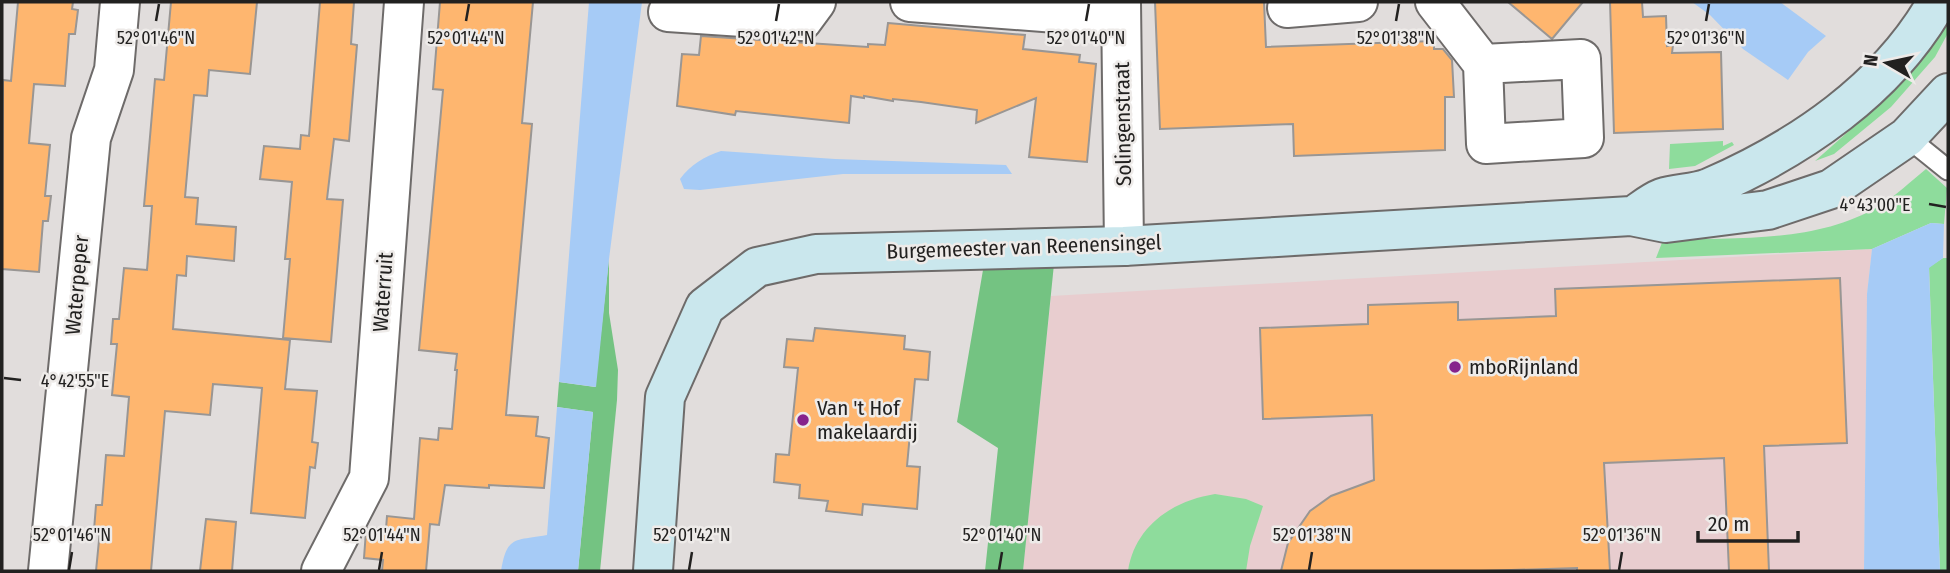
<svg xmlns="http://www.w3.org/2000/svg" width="1950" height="573" viewBox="0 0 1950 573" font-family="'Fira Sans Condensed',sans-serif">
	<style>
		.education { fill: #e8cdcf }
		.green { fill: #8edc9c }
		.forest { fill: #74c382 }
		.water { fill: #a6cbf6 }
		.building { fill: #feb66f; stroke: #999694; stroke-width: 2 }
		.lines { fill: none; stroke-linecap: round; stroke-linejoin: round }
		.service-casing { stroke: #6e6b6a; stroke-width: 23 }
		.minor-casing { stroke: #6e6b6a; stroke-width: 42 }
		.secondary-casing { stroke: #6e6b6a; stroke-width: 42 }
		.service { stroke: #fff; stroke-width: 19 }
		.minor { stroke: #fff; stroke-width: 38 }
		.secondary { stroke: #cae7ed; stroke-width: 38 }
		.ticks { fill: none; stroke: #222120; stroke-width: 2.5 }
		.poi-dot { fill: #86238c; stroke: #eeebe9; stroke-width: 2.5 }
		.labels { text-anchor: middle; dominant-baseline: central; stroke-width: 5; stroke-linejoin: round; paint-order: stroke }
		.street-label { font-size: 21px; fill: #222120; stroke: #eeebe9 }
		.poi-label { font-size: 21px; fill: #222120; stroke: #eeebe9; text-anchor: start }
		.ticks-label { font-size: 18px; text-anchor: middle; fill: #222120; stroke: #eeebe9; stroke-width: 5; stroke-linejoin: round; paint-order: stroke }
	</style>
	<rect width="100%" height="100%" fill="#e1dddc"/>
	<path class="education" d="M1872,249L1867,294L1864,571H1023L1051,296Z"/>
	<path class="green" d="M1948,17V33L1935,57L1891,107L1834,154L1815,161L1867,115L1904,76Z
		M1723,141V146L1732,142L1734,145L1695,166L1669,169L1670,144Z
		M1926,169L1947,188L1944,224L1931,223L1872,249L1656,258L1663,240C1734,237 1816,244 1879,206C1896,196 1911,181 1926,169Z
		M1943,258H1948V571H1940L1929,267Z
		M1215,494L1246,499L1263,506L1250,546L1246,571H1128C1135,526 1172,501 1215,494Z"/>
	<path class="forest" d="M609,259V313L618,370L617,400L600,571H578L593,412L557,407L559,382L595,387Z
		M1054,264L1023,571H985L998,448L957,422L983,270Z"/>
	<path class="water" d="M589,2H642L609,259L596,387L559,382Z
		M1692,2H1780L1826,36L1808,52L1788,80L1743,49L1710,15Z
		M721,151L835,159L1006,165L1012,174H843L700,190L684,189L680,179C691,164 704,157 721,151Z
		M1931,223L1944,224L1943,258L1929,268L1940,571H1864L1867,294L1872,249Z
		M557,407L593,412L578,571H501C507,535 515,541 547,535Z"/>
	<path class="building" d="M18,2H73L72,9L78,10L75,34H69L65,86L34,84L29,143L50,145L45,196H51L48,221H43L39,272L2,269L3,80L11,81Z
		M171,2H257L250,74L209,70L207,96L194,95L185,197L198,198L196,224L236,227L234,261L187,256L186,276L177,275L173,329L290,340L285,389L317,391L312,442L318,443L315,468L310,467L305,518L251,513L262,388L213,384L210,415L165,411L151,571H96L100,530H94L96,505H102L106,455L124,456L129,397L112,395L117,344H111L113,319H119L124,268L147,270L152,206H144L155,79L164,80Z
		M320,2H354L351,44L357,45L349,141L334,139L327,199L343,200L331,342L283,338L290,259H285L292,182L260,179L264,146L300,149L301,135L309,136Z
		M440,2H533L522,123L532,124L506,415L538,417L536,436L549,438L544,488L489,485V488L445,485L439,525L430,524L426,571H382L383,560L364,558L366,531L368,528L386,529L387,516L414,519L420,438L438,440L439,428L452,429L457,370H455L457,354L419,350L443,90L433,89Z
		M1155,2H1264L1266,47L1434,41V49H1443L1452,60L1454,97H1445V150L1294,156L1293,124L1160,129Z
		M1508,2H1583L1552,39Z
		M1610,2H1642L1643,17L1666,16L1667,46L1673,45L1672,53L1721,52L1723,129L1614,133Z
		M888,23L1025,35L1023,49L1080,55L1079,62L1096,64L1087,162L1029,157L1036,98L976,123L977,110L921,102L893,99V101L864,96V98L851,96L849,123L736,111L735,115L677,106L682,54L699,55L701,36L868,47V44L885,45Z
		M1840,278L1847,443L1764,446L1769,571H1729L1724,458L1604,463L1610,571H1577V568L1481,571H1281L1288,543L1310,511L1331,496L1374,480L1372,415L1263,419L1260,328L1368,324V305L1458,302V320L1556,316L1555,289Z
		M815,328L905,336L904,349L930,352L928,380L915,379L907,466L920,467L917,509L863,504L862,515L826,511L828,501L799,498L800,485L774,482L776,454L789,455L798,368L784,367L787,339L813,341Z
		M206,519L236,522L232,571H200Z"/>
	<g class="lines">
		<g class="service-casing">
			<path id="service" d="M1907,137L1948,170"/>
		</g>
		<g class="minor-casing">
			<path id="minor" d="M910,2L1121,18
				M1121,2L1124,246
				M1435,2L1483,64L1486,144L1584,138L1581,59L1483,64
				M1287,8L1358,2
				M668,12L802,21L816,2
				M48,571L91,138L114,70L120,2
				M321,571L369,478L404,2"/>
		</g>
		<g class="secondary-casing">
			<path id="secondary" d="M1639,212C1646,207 1654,201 1662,198C1677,193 1694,194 1709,188C1799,149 1888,89 1937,2
				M653,571L665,397L705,307L757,267L816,254L1124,246L1631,216L1666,223L1768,210L1831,189L1907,137L1948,93"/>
		</g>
		<use href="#service" class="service"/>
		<use href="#minor" class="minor"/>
		<use href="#secondary" class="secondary"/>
	</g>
	<path class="ticks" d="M156,21L159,4M466,21L469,4M776,21L779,4M1086,21L1089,4M1396,21L1399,4M1706,21L1709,4M1929,204L1946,207M4,378L21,380M69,570L72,552M379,570L382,552M689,570L692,552M999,570L1002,552M1309,570L1312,552M1619,570L1622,552"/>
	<g class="poi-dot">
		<circle cx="1455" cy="367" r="7"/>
		<circle cx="803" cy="420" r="7"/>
	</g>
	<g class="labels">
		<g class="street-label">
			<text transform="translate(1123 124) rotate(-91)">Solingenstraat</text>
			<text transform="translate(1024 247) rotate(-2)">Burgemeester van Reenensingel</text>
			<text transform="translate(77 285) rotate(-85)">Waterpeper</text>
			<text transform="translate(383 292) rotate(-86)">Waterruit</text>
		</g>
		<g class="poi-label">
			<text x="1469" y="367">mboRijnland</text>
			<text x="817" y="408">Van 't Hof<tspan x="817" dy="24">makelaardij</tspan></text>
		</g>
	</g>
	<g class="ticks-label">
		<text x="156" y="44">52°01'46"N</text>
		<text x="466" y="44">52°01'44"N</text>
		<text x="776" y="44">52°01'42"N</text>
		<text x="1086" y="44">52°01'40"N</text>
		<text x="1396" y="44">52°01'38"N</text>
		<text x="1706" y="44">52°01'36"N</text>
		<text x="1875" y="211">4°43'00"E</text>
		<text x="75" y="387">4°42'55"E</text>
		<text x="72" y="541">52°01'46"N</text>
		<text x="382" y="541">52°01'44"N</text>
		<text x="692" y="541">52°01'42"N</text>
		<text x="1002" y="541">52°01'40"N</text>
		<text x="1312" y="541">52°01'38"N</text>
		<text x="1622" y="541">52°01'36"N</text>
	</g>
	<rect width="1950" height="573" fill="none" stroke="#222120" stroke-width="7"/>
	<g transform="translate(1887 63) rotate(279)" stroke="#eeebe9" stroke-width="5" paint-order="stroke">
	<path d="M0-5L12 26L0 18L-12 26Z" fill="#222120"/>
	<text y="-10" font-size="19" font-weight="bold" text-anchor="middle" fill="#222120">N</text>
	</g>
	<path d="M1698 531v10h100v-10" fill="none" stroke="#222120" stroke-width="3.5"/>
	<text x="1708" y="531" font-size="21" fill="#222120" stroke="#eeebe9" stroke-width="5" paint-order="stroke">20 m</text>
</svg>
